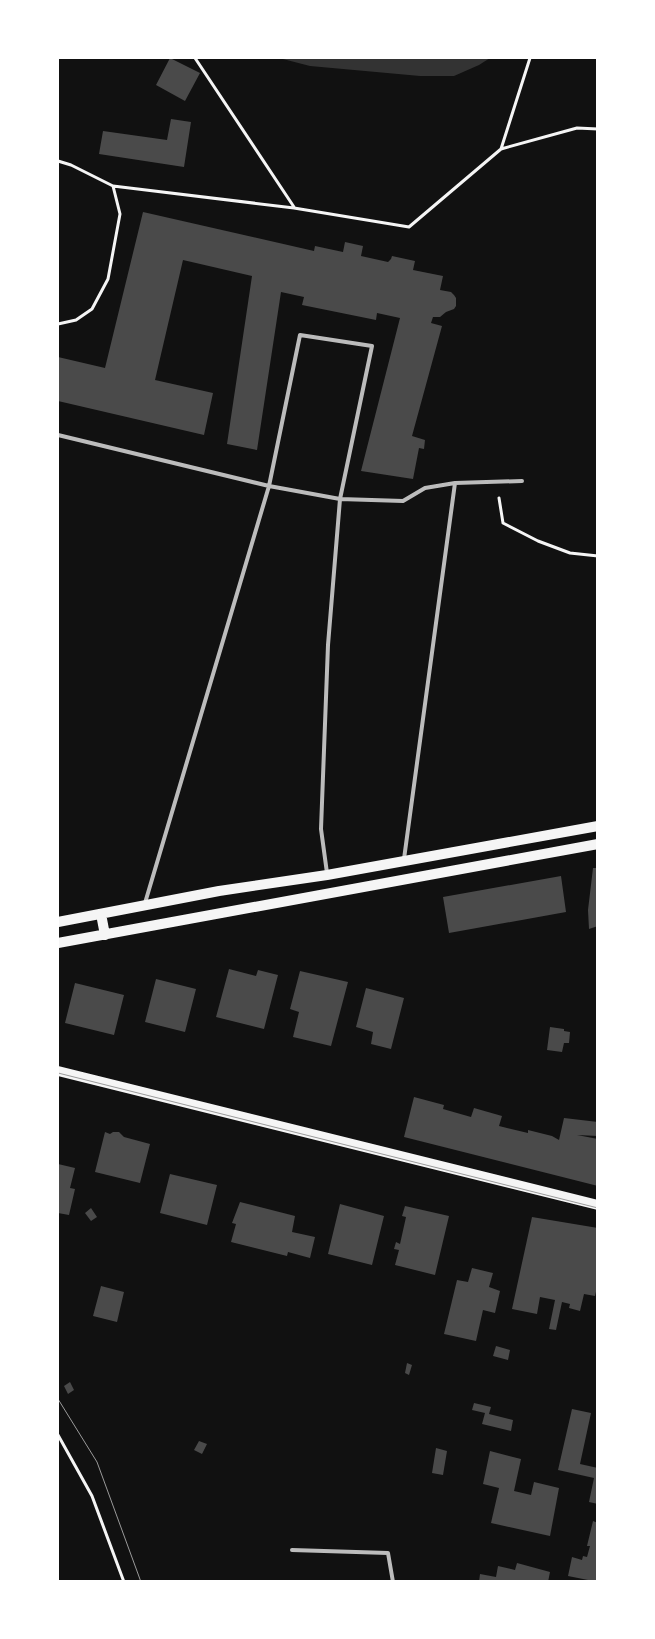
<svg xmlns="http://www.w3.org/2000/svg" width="655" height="1639" viewBox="0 0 655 1639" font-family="'Exo 2',sans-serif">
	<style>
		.water { fill: #333 }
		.building { fill: #4a4a4a }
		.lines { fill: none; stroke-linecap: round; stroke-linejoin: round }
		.path { stroke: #f5f5f5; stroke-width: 3 }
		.service { stroke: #bcbcbc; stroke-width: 4 }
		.secondary { stroke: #f5f5f5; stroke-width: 10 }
		.tram { stroke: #9a9a9a; stroke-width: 1 }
	</style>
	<rect width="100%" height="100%" fill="#111"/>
	<path class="water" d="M279,58H490L479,65L454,76H420L310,66Z"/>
	<path class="building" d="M170,58L200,73L185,101L156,85Z
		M171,119L191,122L184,167L99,154L103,131L167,140Z
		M143,212L314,251L315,246L343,252L345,242L363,246L361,256L388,262L391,259L392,256L415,261L413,270L443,276L440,290L451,292L454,295L456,298V306L454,309L446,312L440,317H433L431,323L442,326L412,436L425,440L424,449L419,448L413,479L361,471L400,318L377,313L376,320L302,305L304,297L281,292L257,450L227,444L252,276L183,260L155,380L213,393L204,435L58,401V357L105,368Z
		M593,868H598V926L589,929L588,910Z
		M561,876L566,912L449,933L443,897Z
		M229,969L256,976L258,970L278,975L264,1029L216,1017Z
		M300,971L348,982L331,1046L293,1037L299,1012L290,1009Z
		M156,979L196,989L185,1032L145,1022Z
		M75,983L124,995L114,1035L65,1023Z
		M366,988L404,998L391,1049L371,1044L373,1032L356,1027Z
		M550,1027L564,1029V1031L570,1032L569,1043H564L562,1052L547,1050Z
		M414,1097L444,1105L443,1109L471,1117L474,1108L502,1116L499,1126L528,1133V1130L552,1136L559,1140L564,1118L598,1122V1136L577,1135L598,1139V1186L404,1137Z
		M105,1132L110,1134L113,1132H119L124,1137L150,1144L140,1183L95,1172Z
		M58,1164L75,1168L70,1188L75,1189L69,1215L58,1213Z
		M170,1174L217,1185L207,1225L160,1213Z
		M240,1202L295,1216L292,1232L315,1237L310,1258L288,1252L287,1256L231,1242L236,1224L232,1223Z
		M340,1204L384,1216L372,1265L328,1254Z
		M405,1206L449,1216L435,1275L395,1265L399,1250L394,1249L396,1242L400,1244L406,1217L402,1216Z
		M91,1208L97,1217L91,1221L85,1213Z
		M532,1217L598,1228V1283L595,1296L584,1294L580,1311L569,1308L570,1304L562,1302L556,1330L549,1329L555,1300L540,1297L537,1314L512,1309Z
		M472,1268L493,1273L489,1287L500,1291L495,1313L483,1310L476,1341L444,1334L457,1280L468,1282Z
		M101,1286L124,1292L117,1322L93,1316Z
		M496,1346L510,1350L508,1360L493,1356Z
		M407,1363L412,1365L409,1375L405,1373Z
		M70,1382L74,1390L68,1394L64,1386Z
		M474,1403L491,1407L489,1414L513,1420L511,1431L482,1424L485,1413L472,1410Z
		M572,1409L591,1413L580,1464L598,1468V1504L589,1502L594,1478L558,1470Z
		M199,1441L207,1444L202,1454L194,1450Z
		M436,1448L447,1451L443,1475L432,1473Z
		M490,1451L521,1459L514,1491L531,1495L534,1482L559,1488L550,1536L491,1523L499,1488L483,1484Z
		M593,1521L598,1523V1582L568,1576L572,1557L582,1560L583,1556L587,1557L590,1546H587Z
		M517,1563L550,1572L548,1582H479L480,1574L496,1577L498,1566L515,1570Z"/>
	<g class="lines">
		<path class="path" d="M195,58L294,207
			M501,149L530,58
			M58,161L71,165L113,186L120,214L108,279L92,309L76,320L58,324
			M113,186L294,208L409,227L501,149L577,128L598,129
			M499,498L503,523L538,541L570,553L598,556
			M58,1435L92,1496L124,1582"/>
		<path class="service" d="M58,435L269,486L300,335L372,346L340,499L403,501L425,488L455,483L522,481
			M404,859L455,483
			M145,903L269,486L340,499L328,645L321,829L327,873
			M292,1550L388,1553L393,1582"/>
		<path class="secondary" d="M101,914L105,935
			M58,922L219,891L327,875L598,826
			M58,943L598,844
			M58,1071L598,1205"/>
		<path class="tram" d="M58,1073L598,1208
			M58,1399L97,1462L141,1582"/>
	</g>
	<rect width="655" height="1639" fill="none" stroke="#ffffff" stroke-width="118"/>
</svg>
